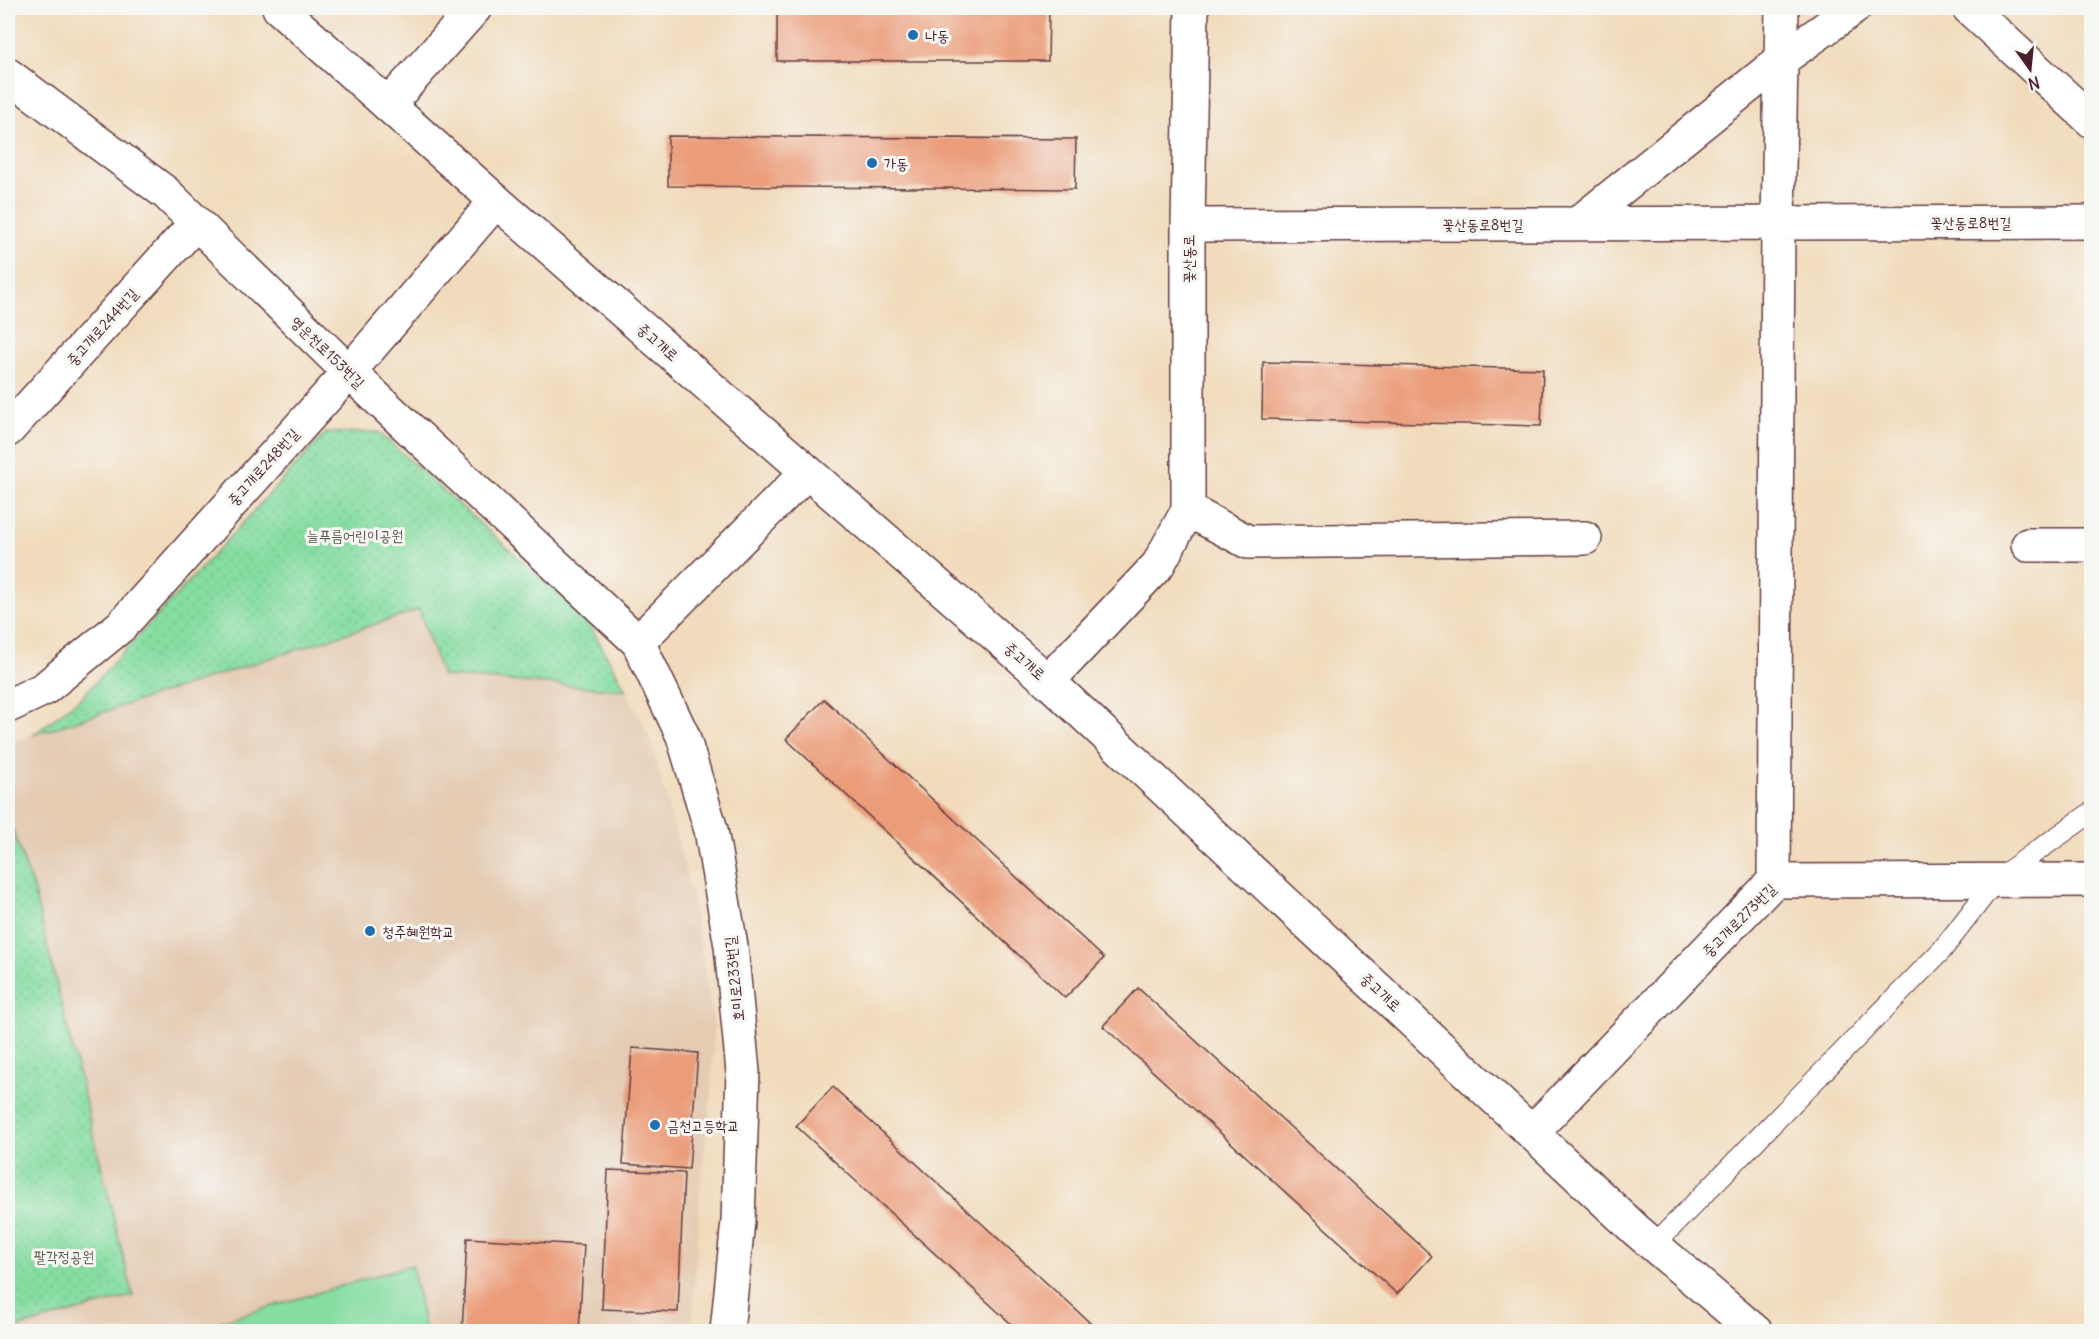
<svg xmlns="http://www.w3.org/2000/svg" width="2099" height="1339" viewBox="0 0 2099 1339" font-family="Delius,'Poor Story',sans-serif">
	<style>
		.built { fill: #e4cbb2 }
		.park { fill: url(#park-dots); stroke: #687e66; stroke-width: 1.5 }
		.pitch { fill: #85dda1; stroke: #687e66; stroke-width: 1.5 }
		.building { fill: #eb9c79 }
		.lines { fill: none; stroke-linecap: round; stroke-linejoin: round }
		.service-casing { stroke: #633b41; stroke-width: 22 }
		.minor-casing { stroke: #633b41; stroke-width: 36 }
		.tertiary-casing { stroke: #633b41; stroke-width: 36 }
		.service { stroke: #fff; stroke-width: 20 }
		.minor { stroke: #fff; stroke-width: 33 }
		.tertiary { stroke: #fff; stroke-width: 33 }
		.poi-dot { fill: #1f6fb2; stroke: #f6f6f2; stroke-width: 2 }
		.labels { text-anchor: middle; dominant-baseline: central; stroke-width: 6; stroke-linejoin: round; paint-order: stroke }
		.poi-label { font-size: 15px; fill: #4a1f2b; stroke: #f6f6f2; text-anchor: start }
		.street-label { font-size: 15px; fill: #4a1f2b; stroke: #f6f6f2 }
		.park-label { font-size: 15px; fill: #5c584e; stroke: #f6f6f2 }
	</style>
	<defs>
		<pattern id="park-dots" width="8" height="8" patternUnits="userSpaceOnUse" patternTransform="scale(1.5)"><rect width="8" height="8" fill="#85dda1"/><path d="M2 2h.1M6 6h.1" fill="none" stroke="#74bd8b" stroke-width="1.8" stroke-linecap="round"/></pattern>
	</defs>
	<rect width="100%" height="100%" fill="#f6f6f2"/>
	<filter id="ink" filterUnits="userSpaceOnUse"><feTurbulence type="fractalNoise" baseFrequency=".0167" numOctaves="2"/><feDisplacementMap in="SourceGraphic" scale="12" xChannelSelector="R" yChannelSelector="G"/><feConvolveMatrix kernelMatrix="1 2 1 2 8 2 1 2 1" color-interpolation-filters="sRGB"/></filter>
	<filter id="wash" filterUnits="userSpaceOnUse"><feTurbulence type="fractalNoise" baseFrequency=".008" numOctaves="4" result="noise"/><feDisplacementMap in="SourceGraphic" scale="24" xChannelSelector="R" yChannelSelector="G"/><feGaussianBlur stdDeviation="1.35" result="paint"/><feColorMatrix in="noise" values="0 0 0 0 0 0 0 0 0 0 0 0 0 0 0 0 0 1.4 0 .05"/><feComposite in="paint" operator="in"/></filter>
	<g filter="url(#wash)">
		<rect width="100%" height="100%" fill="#f1dbbc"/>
		<path class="built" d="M419,610L443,676L626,690L650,737L691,892L714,1027L711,1098L701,1182L692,1331H8L133,1296L33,888L8,816V743Z"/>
		<path class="park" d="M378,432L585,617L626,690L442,676L419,610L33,735L82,697L326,433Z
			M8,816L33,888L133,1296L8,1330Z"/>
		<path class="pitch" d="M412,1265L425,1331H188Z"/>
		<g id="blocks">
			<path class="building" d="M1049,9L1048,61H777V10Z
				M668,136L1076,139L1075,189L668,186Z
				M1263,362L1543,369L1541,426L1262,419Z
				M824,699L1104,958L1065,998L786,739Z
				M1138,988L1432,1256L1397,1294L1103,1026Z
				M632,1048L698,1053L689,1169L623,1164Z
				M833,1087L1100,1332H1020L796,1126Z
				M608,1170L684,1173L678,1312L602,1309Z
				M467,1238L584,1245L579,1332H462Z"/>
		</g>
	</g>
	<g filter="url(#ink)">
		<use href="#blocks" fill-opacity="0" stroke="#633b41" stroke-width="1.5"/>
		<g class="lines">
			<g class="service-casing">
				<path id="service" d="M1654,1245L1942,950L1996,880L2092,812"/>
			</g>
			<g class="minor-casing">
				<path id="minor" d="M1969,8L2092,121
					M8,75L166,193L349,372L638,642L683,736L711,830L731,946L743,1072L738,1221L727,1332
					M388,105L475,8
					M1577,224L1781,60L1854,8
					M1188,225L2092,222
					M8,430L196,223
					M1188,510L1248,542L1585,538
					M2028,545H2092
					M638,642L807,472
					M1048,681L1158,565L1188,510V225L1192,8
					M8,706L44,689L121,626L349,372L496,201
					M1774,881L1778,223L1782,8
					M1532,1132L1774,881L2092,880"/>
			</g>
			<g class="tertiary-casing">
				<path id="tertiary" d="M279,8L496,201L1048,681L1637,1231L1756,1332"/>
			</g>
			<use href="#service" class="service"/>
			<use href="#minor" class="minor"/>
			<use href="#tertiary" class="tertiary"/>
		</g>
	</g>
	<g class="poi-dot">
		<circle cx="913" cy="35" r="6"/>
		<circle cx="872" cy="163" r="6"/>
		<circle cx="370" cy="931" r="6"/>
		<circle cx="655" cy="1125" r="6"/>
	</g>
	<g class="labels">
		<g class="poi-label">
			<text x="925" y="35">나동</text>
			<text x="884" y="163">가동</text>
			<text x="382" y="931">청주혜원학교</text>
			<text x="667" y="1125">금천고등학교</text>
		</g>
		<g class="street-label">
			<text x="1971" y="222">꽃산동로8번길</text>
			<text x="1483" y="224">꽃산동로8번길</text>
			<text transform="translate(1188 259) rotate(-90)">꽃산동로</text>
			<text transform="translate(102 327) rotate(-48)">중고개로244번길</text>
			<text transform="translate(658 342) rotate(41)">중고개로</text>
			<text transform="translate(328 352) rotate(44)">영운천로153번길</text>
			<text transform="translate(263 467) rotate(-48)">중고개로248번길</text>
			<text transform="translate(1025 661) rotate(41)">중고개로</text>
			<text transform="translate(1739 920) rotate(-45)">중고개로273번길</text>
			<text transform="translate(734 979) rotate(-96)">호미로233번길</text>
			<text transform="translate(1381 992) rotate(43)">중고개로</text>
		</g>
		<g class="park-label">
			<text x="355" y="535">늘푸름어린이공원</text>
			<text x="64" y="1256">팔각정공원</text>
		</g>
	</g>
	<rect width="2099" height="1339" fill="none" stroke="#f6f6f2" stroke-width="30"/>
	<g transform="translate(2030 69) rotate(165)" stroke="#f6f6f2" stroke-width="4.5" paint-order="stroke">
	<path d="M0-4.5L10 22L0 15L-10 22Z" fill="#4a1f2b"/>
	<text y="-9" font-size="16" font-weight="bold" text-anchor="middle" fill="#4a1f2b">N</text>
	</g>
</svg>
